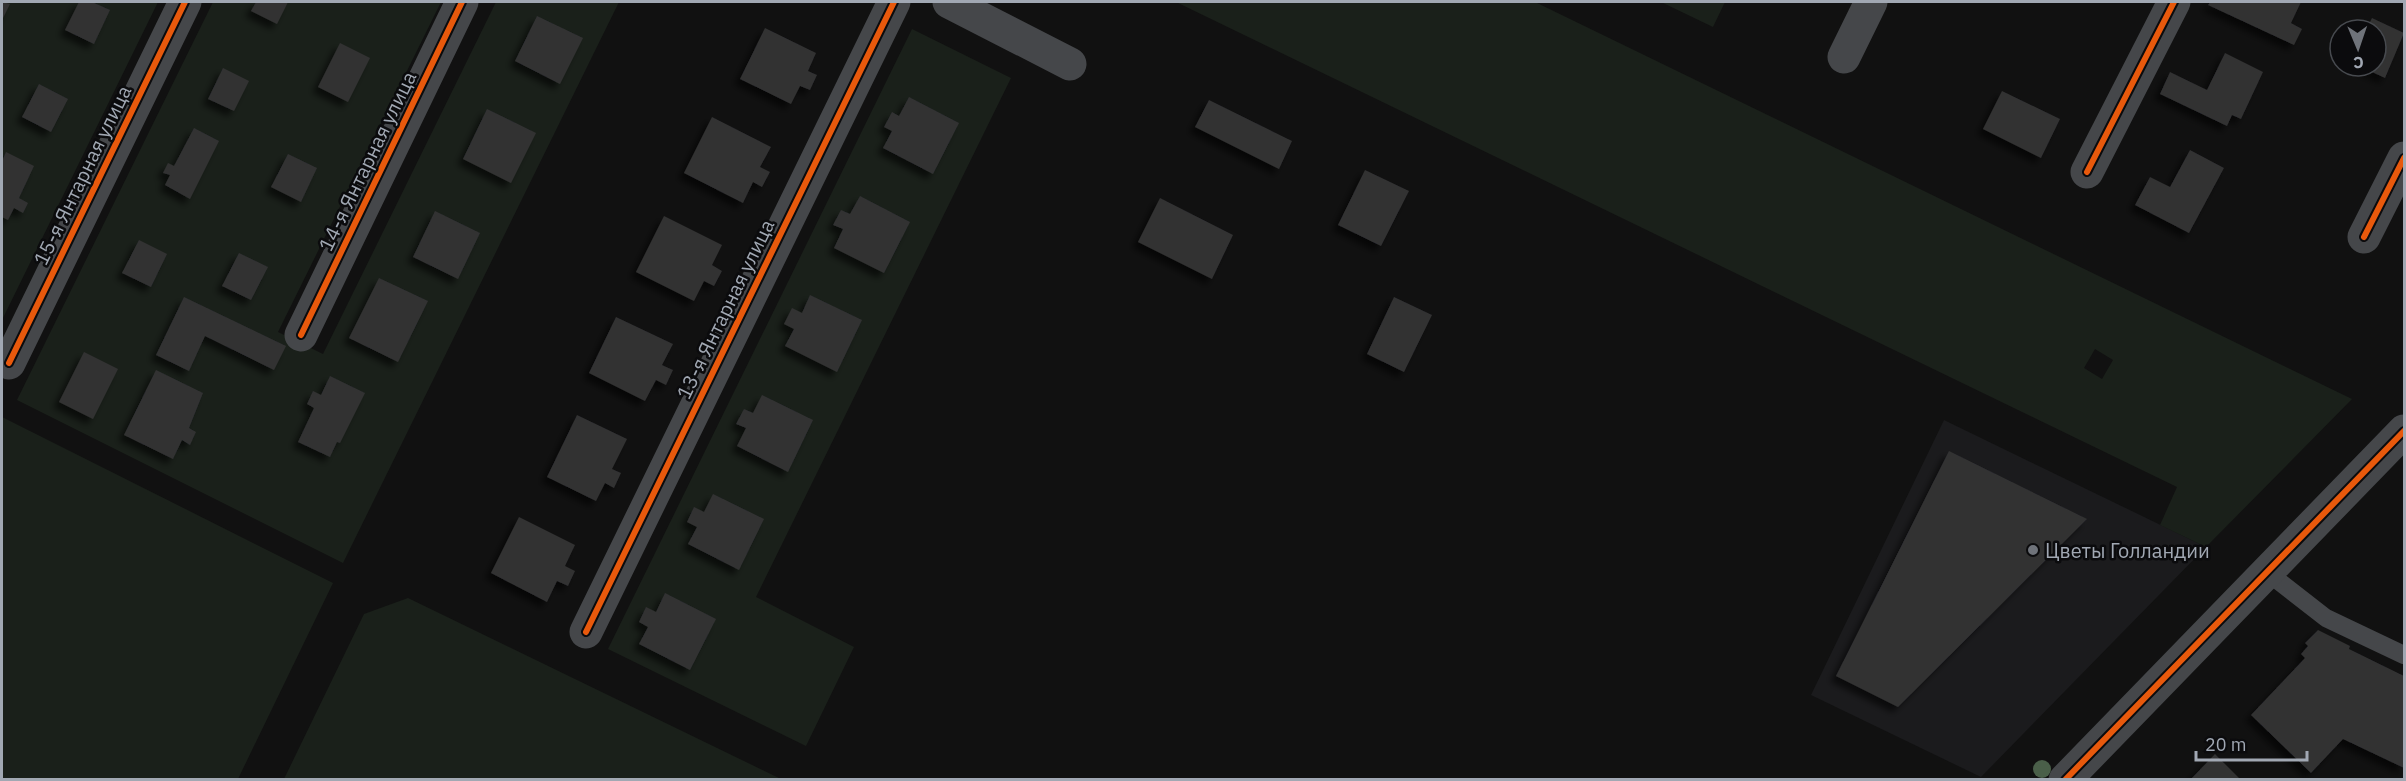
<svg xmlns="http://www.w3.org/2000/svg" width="2406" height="781" viewBox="0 0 2406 781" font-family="'IBM Plex Sans',sans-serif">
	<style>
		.built { fill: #1b1b1d }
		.green { fill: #1a201a; fill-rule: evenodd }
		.building { fill: #313133; filter: url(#shadow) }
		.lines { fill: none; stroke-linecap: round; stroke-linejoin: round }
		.service { stroke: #45474a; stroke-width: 18 }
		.minor { stroke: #45474a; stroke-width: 33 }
		.tertiary { stroke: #45474a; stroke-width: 33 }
		.cycleway-casing { stroke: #0b0b0d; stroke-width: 10 }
		.cycleway { stroke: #e8590c; stroke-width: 6 }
		.tree { fill: #4a5f49 }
		.poi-dot { fill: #6f737a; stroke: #0b0b0d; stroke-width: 2 }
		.labels { text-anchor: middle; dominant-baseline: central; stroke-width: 5; stroke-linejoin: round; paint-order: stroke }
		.street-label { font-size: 20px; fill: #a1a8b3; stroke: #0b0b0d }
		.poi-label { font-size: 20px; fill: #a1a8b3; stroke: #0b0b0d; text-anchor: start }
	</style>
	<defs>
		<filter id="shadow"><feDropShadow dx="-5.5" dy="5.5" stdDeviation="3" flood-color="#0009"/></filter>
	</defs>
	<rect width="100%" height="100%" fill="#111"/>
	<path class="built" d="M1944,420L2206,547L1981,777L1811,695Z"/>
	<path class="green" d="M2,2H158L2,320Z
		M213,2H441L278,332L323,354L496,2H619L343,563L17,400Z
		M1176,2H1535L2352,399L2206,547L2160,525L2177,487ZM2095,349L2113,360L2102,379L2084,368Z
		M1661,2H1725L1713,27Z
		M912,29L1011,78L756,597L854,647L806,746L608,649Z
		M2,417L333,583L238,779H2Z
		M408,598L781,779H284L364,614Z"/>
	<path class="building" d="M2,2L10,4L2,20Z
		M79,2H92L110,10L94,44L65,30Z
		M256,2H288L277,24L251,11Z
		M2210,2H2301L2291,23L2302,29L2294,45L2208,5Z
		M537,16L583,38L560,84L515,61Z
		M2372,18L2404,33L2385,78L2359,66H2376V30H2366Z
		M765,28L816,53L808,71L817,75L810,90L800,86L791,104L740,79Z
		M340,43L370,58L348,102L318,87Z
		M2225,53L2263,72L2241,119L2232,115L2227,126L2160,94L2170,72L2207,90Z
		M223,68L249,81L234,111L208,99Z
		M39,84L68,99L51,132L22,117Z
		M2002,91L2060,119L2041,158L1983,129Z
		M909,97L959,123L933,174L883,148L892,131L884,127L892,112L899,116Z
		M1209,100L1292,141L1279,169L1195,127Z
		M487,109L536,133L511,183L463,159Z
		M712,117L771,147L760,167L770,172L762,187L753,182L743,203L684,173Z
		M194,128L219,141L190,199L165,185L170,175L163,173L168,163L174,166Z
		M2190,150L2224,168L2189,233L2135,205L2150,177L2170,187Z
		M6,152L34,166L19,198L28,203L23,213L14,208L8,220L2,217V161Z
		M288,154L317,168L301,202L271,187Z
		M1365,170L1409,191L1381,246L1338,225Z
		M860,196L910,222L884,273L834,248L843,229L833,225L841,210L850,214Z
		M1160,198L1233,235L1212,279L1138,242Z
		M435,211L480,233L458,279L413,257Z
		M664,216L722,245L712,265L722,271L714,286L704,281L694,301L636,272Z
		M139,240L167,254L151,287L122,273Z
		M239,253L268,267L251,300L222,286Z
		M379,278L428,301L398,362L349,338Z
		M810,295L862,320L837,372L785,346L794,329L784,324L792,308L802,313Z
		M184,297L286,346L274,370L205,336L189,371L156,355Z
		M1394,297L1432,315L1404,372L1367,354Z
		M616,317L673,344L662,365L673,370L666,385L656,380L645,401L589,373Z
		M84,352L118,369L93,419L59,402Z
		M156,370L203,393L189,428L196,432L190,445L182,440L173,459L124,435Z
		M330,376L365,393L340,443L337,442L330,457L298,442L314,408L307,404L313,391L321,395Z
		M762,395L813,420L788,472L737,446L746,428L736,424L744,409L753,413Z
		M577,415L627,439L612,469L621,473L614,488L605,483L596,501L547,477Z
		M1949,451L2087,519L1898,707L1836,676Z
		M713,494L764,519L739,570L688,544L697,527L687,522L694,507L704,512Z
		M519,517L575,545L565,566L575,571L568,586L557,581L547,602L491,573Z
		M665,593L716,619L690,670L639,644L648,627L639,622L646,607L656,612Z
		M2318,630L2350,646L2349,649L2404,676V768L2343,739L2311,773L2251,715L2305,658L2301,654L2308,646L2305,643Z
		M2215,754L2241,780H2190Z"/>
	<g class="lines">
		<path class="service" d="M2267,572L2326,618L2404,655"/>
		<path class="minor" d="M949,2L1070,64
			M1844,57L1871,2
			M2087,172L2174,2
			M2364,237L2404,158
			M301,335L462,2
			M9,363L185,2
			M586,632L894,2"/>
		<path class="tertiary" d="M2065,780L2404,431"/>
		<g class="cycleway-casing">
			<path id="cycleway" d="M2087,172L2174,2
				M2364,237L2404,158
				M301,335L462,2
				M9,363L185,2
				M586,632L894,2
				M2065,780L2404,431"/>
		</g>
		<use href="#cycleway" class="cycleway"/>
	</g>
	<circle class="tree" cx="2042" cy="769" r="9"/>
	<circle class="poi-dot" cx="2033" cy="550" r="6"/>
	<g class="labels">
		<g class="street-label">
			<text transform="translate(367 161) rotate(-64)">14-я Янтарная улица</text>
			<text transform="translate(82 175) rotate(-64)">15-я Янтарная улица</text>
			<text transform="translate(725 309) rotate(-64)">13-я Янтарная улица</text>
		</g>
		<g class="poi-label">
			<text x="2045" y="550">Цветы Голландии</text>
		</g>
	</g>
	<rect width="2406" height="781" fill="none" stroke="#a1a8b3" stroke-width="6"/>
	<g transform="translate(2358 48) rotate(178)"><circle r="28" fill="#0b0b0d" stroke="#474a4f" stroke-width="1.5"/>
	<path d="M0-4.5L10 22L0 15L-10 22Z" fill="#6f737a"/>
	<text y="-9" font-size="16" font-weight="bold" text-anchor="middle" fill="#a1a8b3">С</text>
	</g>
	<path d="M2196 751v9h111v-9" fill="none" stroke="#a1a8b3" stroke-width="3"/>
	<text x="2205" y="751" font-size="18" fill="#a1a8b3" stroke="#0b0b0d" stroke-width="4.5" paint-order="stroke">20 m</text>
</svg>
